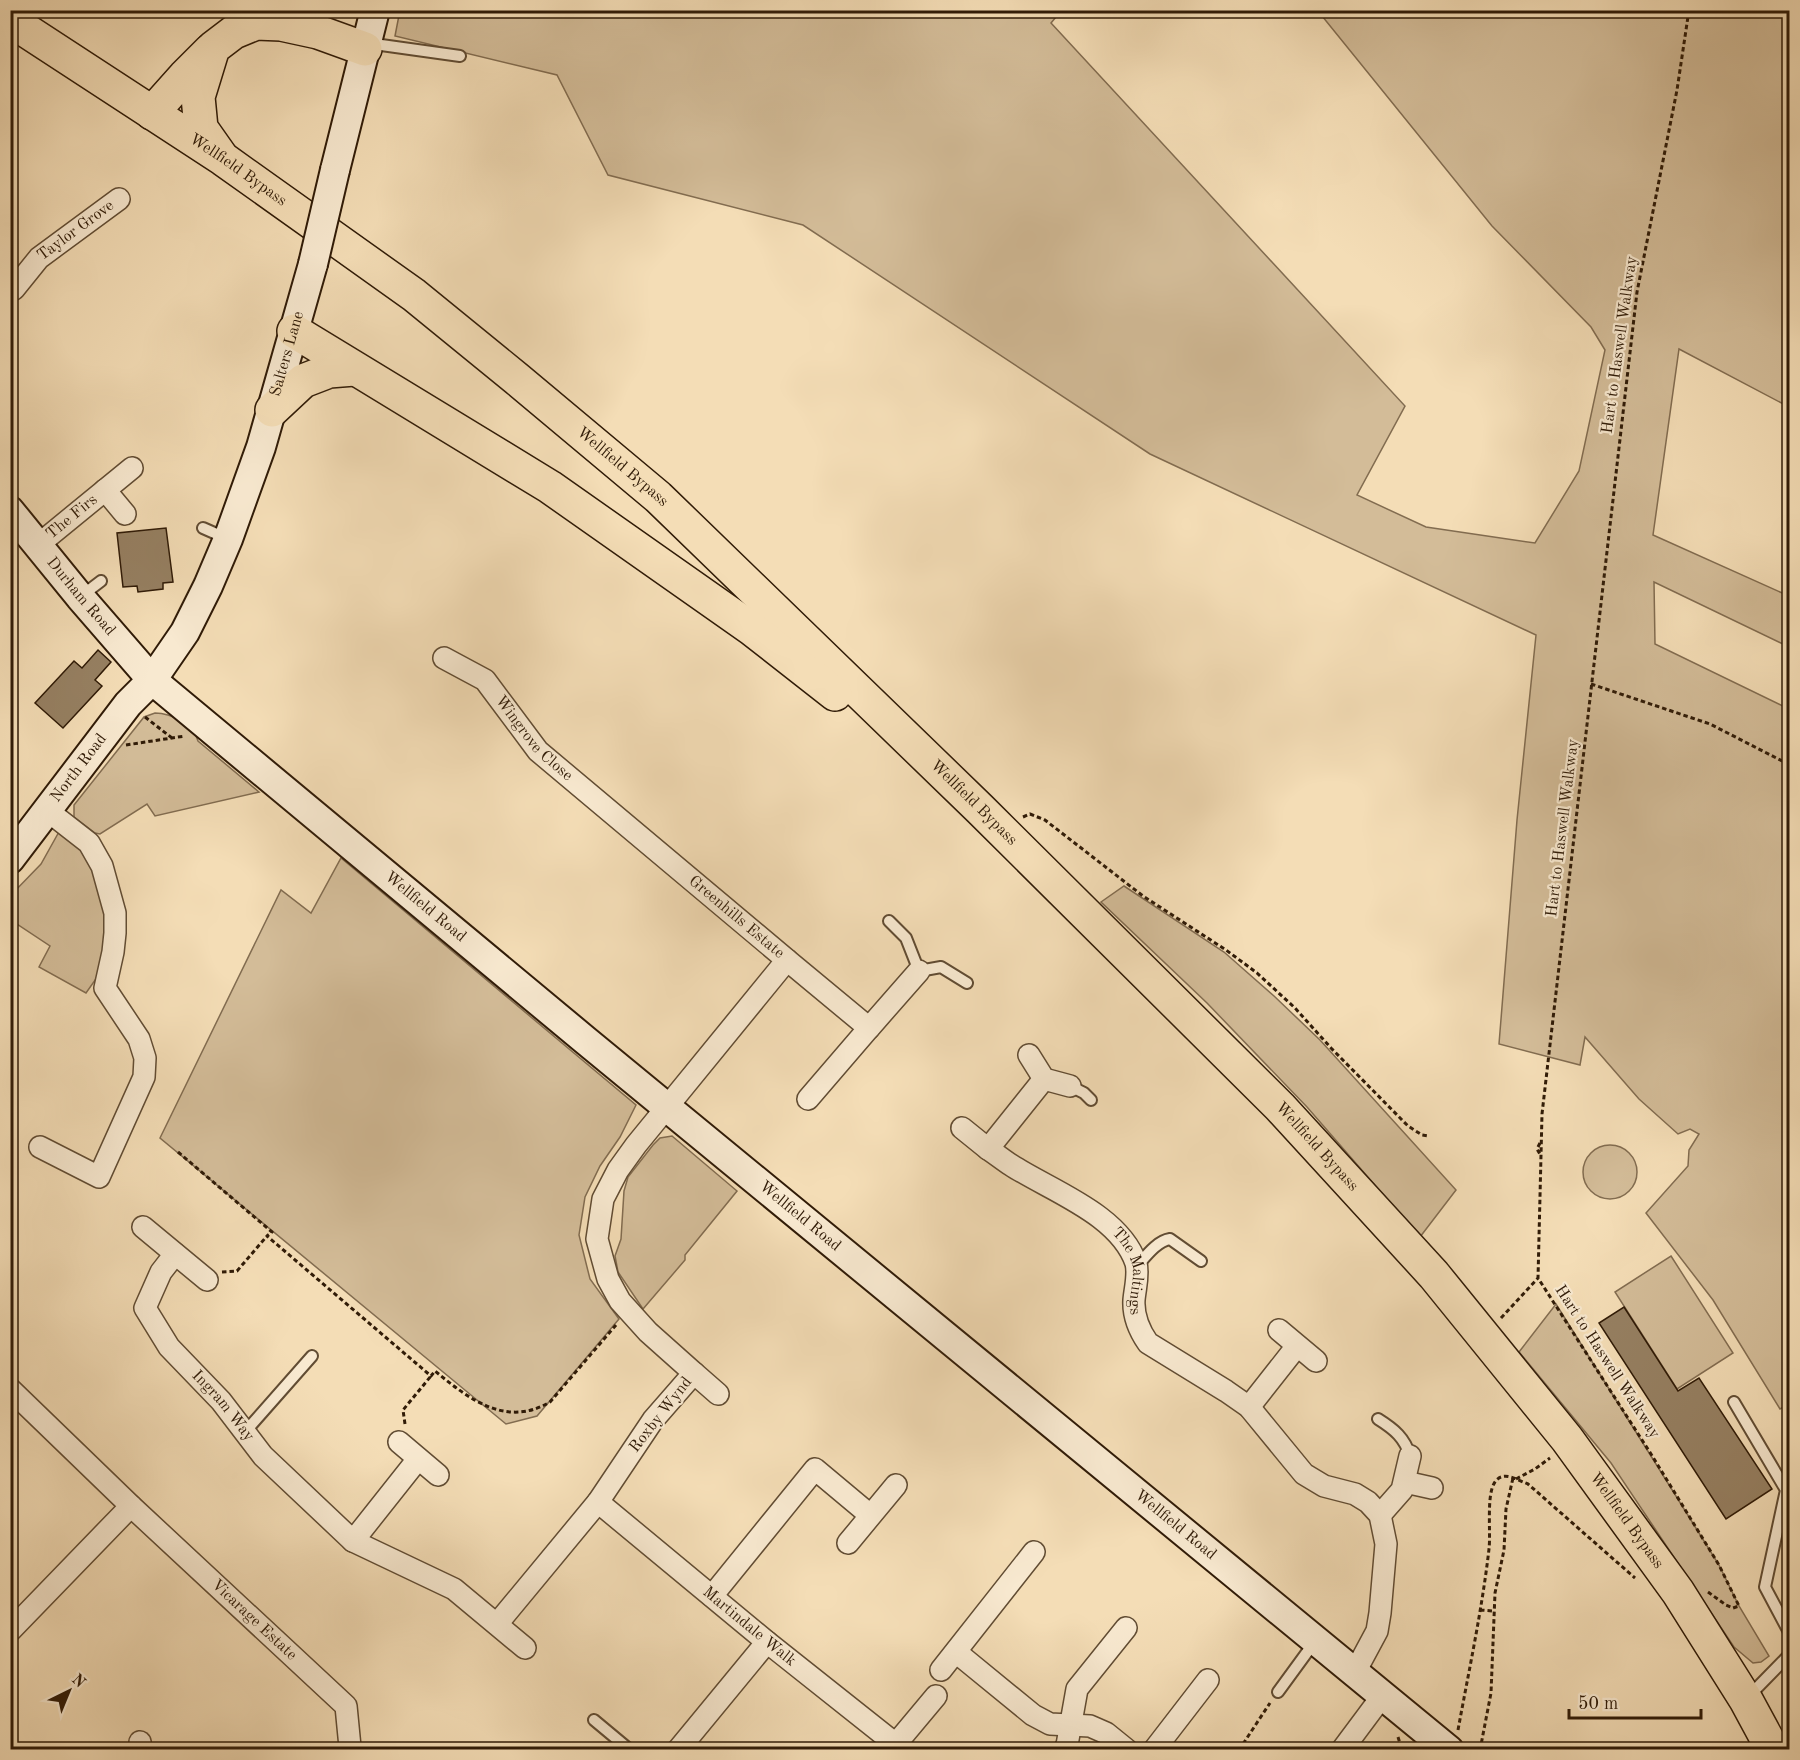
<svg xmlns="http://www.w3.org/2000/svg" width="1800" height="1760" viewBox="0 0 1800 1760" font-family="'Old Standard TT',serif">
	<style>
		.green { fill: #d3bc98; stroke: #826c50; stroke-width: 1.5 }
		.building { fill: #968062; stroke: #301b07; stroke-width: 1.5 }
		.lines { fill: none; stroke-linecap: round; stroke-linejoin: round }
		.lane-casing { stroke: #614c33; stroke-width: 14 }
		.street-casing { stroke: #614c33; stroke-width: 24 }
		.secondary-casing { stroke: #301b07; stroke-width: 32 }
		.primary-casing { stroke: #301b07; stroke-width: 36 }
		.path { stroke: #301b07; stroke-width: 3; stroke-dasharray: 4.5 3; stroke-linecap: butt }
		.lane { stroke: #f8e9d0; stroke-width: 10 }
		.street { stroke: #f8e9d0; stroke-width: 21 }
		.secondary { stroke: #f8e9d0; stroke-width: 28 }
		.primary { stroke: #f4ddb6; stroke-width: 33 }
		.secondary-bridge-casing { stroke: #301b07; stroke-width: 32; stroke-linecap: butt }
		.secondary-bridge { stroke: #f8e9d0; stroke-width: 28 }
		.labels { text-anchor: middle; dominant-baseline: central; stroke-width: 4.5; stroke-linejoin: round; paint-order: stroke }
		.street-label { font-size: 16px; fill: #301b07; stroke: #f8e9d0 }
	</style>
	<rect width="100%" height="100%" fill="#f4ddb6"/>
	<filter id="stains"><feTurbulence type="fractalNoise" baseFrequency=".00333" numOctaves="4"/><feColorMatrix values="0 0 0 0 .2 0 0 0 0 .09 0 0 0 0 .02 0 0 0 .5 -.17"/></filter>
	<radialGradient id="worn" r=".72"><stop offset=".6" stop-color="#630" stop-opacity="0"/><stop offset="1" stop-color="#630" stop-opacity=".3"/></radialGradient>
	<path class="green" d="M400,10L1061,11L1051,23L1405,406L1357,495L1426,527L1535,543L1579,471L1605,350L1591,327L1492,226L1318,11H1789V407L1679,349L1653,535L1789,596V647L1654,582L1655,644L1789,709V1404L1780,1409L1713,1300L1646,1213L1688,1166L1689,1150L1699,1134L1690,1129L1678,1134L1639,1099L1585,1037L1580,1065L1499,1044L1517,820L1536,635L1150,454L803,225L608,175L557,75L395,36Z
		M155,713C171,713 193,724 198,741L259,792L155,816L147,804L100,834L95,833L74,817V805L144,717Z
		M60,830L84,847L110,914L98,976L86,993L39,967L50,946L11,920V895L41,864Z
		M341,858L636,1105L620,1137L600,1166L585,1197L579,1235L590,1279L619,1319L537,1416L506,1424L160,1138L281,890L311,913Z
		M1124,886L1224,952L1274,996L1320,1040L1456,1190L1420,1237L1307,1107L1207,1003L1101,902Z
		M672,1136L737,1191L685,1255V1260L643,1309L618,1272L615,1256L621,1239L624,1191L628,1177L653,1145L660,1138Z
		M1583 1172a27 27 0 1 1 54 0a27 27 0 1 1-54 0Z
		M1671,1256L1733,1353L1677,1389L1615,1292Z
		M1556,1304L1719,1565L1739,1606L1769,1656L1761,1662L1753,1663L1734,1647L1611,1463L1519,1352Z"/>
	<path class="building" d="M166,528L173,582L163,583V589L138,592L137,586L123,587L117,533Z
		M98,650L111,662L95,680L102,686L63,728L35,703L74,661L82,668Z
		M1624,1307L1678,1391L1699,1378L1772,1489L1726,1519L1599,1323Z"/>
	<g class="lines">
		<g class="lane-casing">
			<path id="lane" d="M367,43L460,56
				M203,528L228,539
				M80,597L101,581
				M889,921L906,938L919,971L941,967L967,983
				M1070,1086L1084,1093L1091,1100
				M1137,1266C1146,1256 1157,1241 1170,1239L1201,1261
				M1734,1402L1786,1490L1765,1587L1790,1634
				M1378,1419C1394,1429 1405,1438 1410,1456
				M245,1432L312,1356
				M1278,1692L1316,1640
				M1748,1697L1790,1654
				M594,1720L630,1750"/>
		</g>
		<g class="street-casing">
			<g id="street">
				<path id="s1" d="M10,291L14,289L39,258L119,199"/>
				<path d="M105,490L125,514"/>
				<path id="s2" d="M38,545L132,468"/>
				<path id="s3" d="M444,658L485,680L538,751L787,960L636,1145L618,1170L603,1199L597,1239L608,1279L620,1301L648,1332L694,1373L653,1420L598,1502L497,1624"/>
				<path d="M787,960L869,1028L919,971"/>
				<path d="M1029,1055L1044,1079L1070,1086"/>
				<path id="s4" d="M1044,1079L988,1149C996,1154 1003,1160 1011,1165C1051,1191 1119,1214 1136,1263C1139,1275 1135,1288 1134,1300C1133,1317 1139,1330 1148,1343L1226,1391L1249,1407L1304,1474L1324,1486L1355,1494L1368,1502L1380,1515L1386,1544L1380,1613L1377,1631L1355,1672"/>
				<path d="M808,1099L869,1028"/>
				<path d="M962,1128L988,1149"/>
				<path d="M40,1147L99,1177L144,1077L145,1058L139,1039L105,988L113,952L115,933V913L102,866L89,843L48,811"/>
				<path d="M143,1227L207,1280"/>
				<path id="s5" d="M175,1254L161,1272L145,1308L169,1347L221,1401L263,1456L353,1541L454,1589L525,1648"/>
				<path d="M1279,1330L1316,1361"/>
				<path d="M694,1373L718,1394"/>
				<path id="s6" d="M10,1389L131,1506L346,1706L350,1747L347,1750"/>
				<path d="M1249,1407L1297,1346"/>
				<path d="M399,1442L438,1475"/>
				<path d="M1405,1482L1432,1488"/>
				<path id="s7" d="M598,1502L767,1642L903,1750"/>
				<path d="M1380,1515L1402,1490L1410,1456"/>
				<path d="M353,1541L418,1459"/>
				<path d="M848,1543L896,1485"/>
				<path d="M712,1596L815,1469L870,1515"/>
				<path d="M10,1631L131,1506"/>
				<path d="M956,1652L1033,1715L1050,1724L1090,1726L1106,1733L1127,1750"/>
				<path d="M941,1670L1034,1552"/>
				<path d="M140,1742L141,1750"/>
				<path d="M895,1745L936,1696"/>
				<path d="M678,1750L767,1642"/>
				<path d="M1064,1750L1067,1745L1077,1689L1126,1628"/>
				<path d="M1154,1750L1208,1680"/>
				<path d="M1342,1750L1383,1695"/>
			</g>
		</g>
		<g class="secondary-casing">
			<g id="secondary">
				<path d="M335,170L375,10"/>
				<path id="s8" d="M10,511L80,597L152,680L585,1040L1449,1750"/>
				<path id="s9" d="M10,859L128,704L152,680L185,632L208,586L228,539L261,447L313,264"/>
			</g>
		</g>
		<g class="primary-casing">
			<g id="primary">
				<path id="s10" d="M10,20L223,159L414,295L517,379L658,497L980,809L1280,1107L1434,1275L1567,1439L1678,1592L1746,1700L1773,1750"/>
				<path d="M152,113L185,76L210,51"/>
				<path d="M220,155L201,128L198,97L213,48L234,32L256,23L281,24L318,32L365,49"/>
				<path d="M294,331L550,487L752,629L835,694"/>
				<path d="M272,410L303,381L329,371L354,369"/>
			</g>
		</g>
		<path class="path" d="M1689,10L1677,90L1637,292L1542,1114L1538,1278L1651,1454L1719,1565L1739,1606L1733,1608L1726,1605L1708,1592
			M1591,684L1710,724L1790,765
			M145,717L172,738
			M126,745L185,736
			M1023,817L1030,814L1045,820L1143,896L1226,950L1257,973L1295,1008L1331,1048L1408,1126L1422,1135L1429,1136
			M1540,1143L1537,1149L1541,1156
			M178,1152L272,1232L267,1236L431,1376L435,1371C469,1399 506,1428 550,1402L616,1325
			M222,1272L237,1271L267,1236
			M1501,1318L1538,1278
			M405,1424L403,1410L431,1376
			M1516,1479L1535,1469L1550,1458
			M1480,1610L1493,1611
			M1458,1730C1469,1670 1482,1610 1489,1549C1491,1533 1486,1494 1495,1482C1503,1470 1517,1480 1528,1484L1635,1578
			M1398,1737L1402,1750
			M1239,1750L1270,1703
			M1480,1750L1491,1693L1495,1593L1504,1550L1506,1509L1513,1478"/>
		<use href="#lane" class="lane"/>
		<use href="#street" class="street"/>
		<use href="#secondary" class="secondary"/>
		<use href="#primary" class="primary"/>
		<g class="secondary-bridge-casing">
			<path id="secondary-bridge" d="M313,264L335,170"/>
		</g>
		<use href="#secondary-bridge" class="secondary-bridge"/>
	</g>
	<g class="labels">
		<g class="street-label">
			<text stroke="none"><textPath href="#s10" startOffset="273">Wellfield Bypass</textPath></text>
			<text stroke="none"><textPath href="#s1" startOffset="90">Taylor Grove</textPath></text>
			<text transform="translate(1620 345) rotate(-82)">Hart to Haswell Walkway</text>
			<text stroke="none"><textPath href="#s9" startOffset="584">Salters Lane</textPath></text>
			<text stroke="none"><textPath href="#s10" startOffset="759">Wellfield Bypass</textPath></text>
			<text stroke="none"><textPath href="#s2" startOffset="44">The Firs</textPath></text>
			<text stroke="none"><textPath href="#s8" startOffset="111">Durham Road</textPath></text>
			<text stroke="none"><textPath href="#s3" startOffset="123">Wingrove Close</textPath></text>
			<text stroke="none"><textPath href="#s9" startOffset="114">North Road</textPath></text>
			<text stroke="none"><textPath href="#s10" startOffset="1245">Wellfield Bypass</textPath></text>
			<text transform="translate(1563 828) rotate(-83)">Hart to Haswell Walkway</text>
			<text stroke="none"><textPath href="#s8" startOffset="576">Wellfield Road</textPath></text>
			<text stroke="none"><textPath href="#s3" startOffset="394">Greenhills Estate</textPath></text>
			<text stroke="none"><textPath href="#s10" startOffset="1731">Wellfield Bypass</textPath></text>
			<text stroke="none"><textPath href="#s8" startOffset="1062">Wellfield Road</textPath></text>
			<text stroke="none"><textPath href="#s4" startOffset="286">The Maltings</textPath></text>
			<text transform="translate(1607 1362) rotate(57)">Hart to Haswell Walkway</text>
			<text stroke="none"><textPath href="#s5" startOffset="188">Ingram Way</textPath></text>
			<text transform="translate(661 1415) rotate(-52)">Roxby Wynd</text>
			<text stroke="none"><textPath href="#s10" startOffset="2217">Wellfield Bypass</textPath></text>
			<text stroke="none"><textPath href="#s8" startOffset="1548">Wellfield Road</textPath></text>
			<text stroke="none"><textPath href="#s6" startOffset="336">Vicarage Estate</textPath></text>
			<text stroke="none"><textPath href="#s7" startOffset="196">Martindale Walk</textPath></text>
		</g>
	</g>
	<rect width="1800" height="1760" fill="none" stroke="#f4ddb6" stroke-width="36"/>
	<rect x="12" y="12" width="1776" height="1736" fill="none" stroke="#301b07" stroke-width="3"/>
	<rect x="18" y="18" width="1764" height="1724" fill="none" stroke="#301b07" stroke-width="1.5"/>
	<g transform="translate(69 1691) rotate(43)" stroke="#f8e9d0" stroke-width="4.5" paint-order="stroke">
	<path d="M0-4.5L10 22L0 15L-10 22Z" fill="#301b07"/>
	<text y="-9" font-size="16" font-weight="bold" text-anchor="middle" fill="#301b07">N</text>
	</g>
	<path d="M1569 1709v9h132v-9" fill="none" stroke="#301b07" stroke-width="3"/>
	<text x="1578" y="1709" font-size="18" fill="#301b07" stroke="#f8e9d0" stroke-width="4.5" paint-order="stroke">50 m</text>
	<rect width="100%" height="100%" filter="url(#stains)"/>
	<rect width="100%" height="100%" fill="url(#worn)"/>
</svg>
